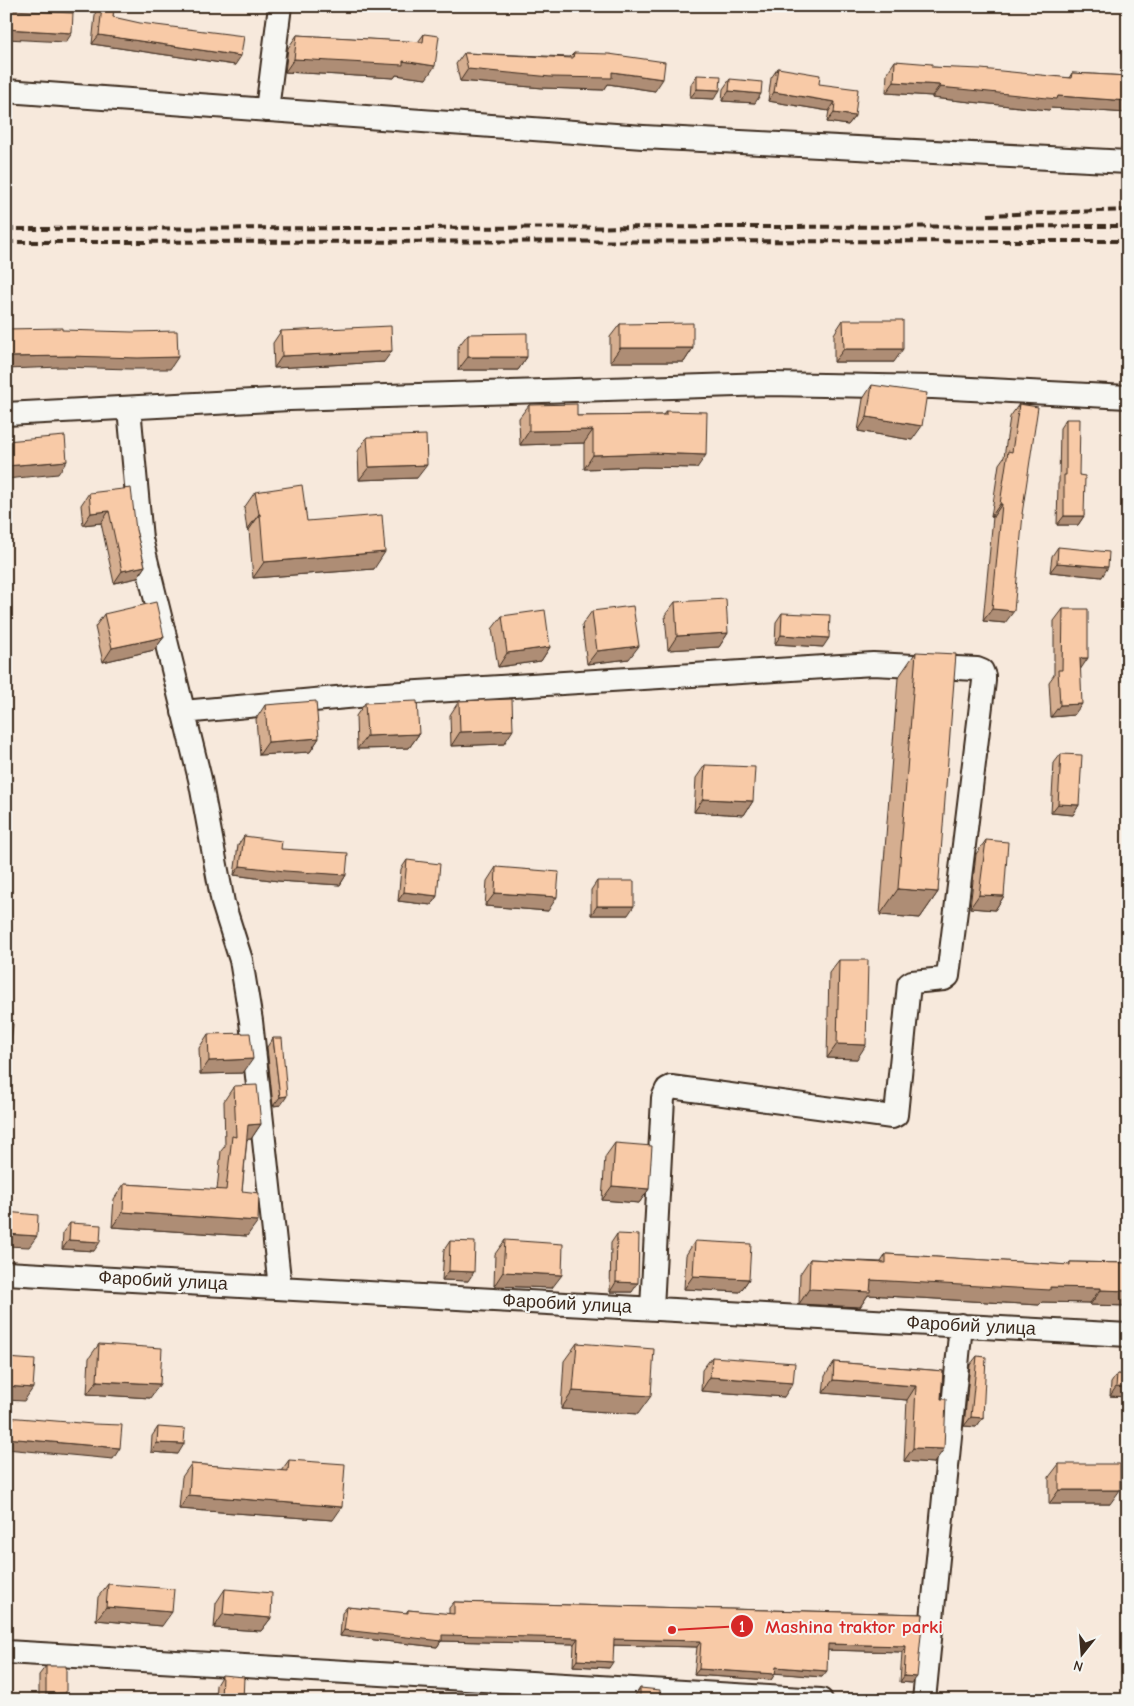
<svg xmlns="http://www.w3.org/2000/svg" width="1134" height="1706" viewBox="0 0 1134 1706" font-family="'Comic Neue',sans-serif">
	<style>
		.built { fill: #f7e0cc }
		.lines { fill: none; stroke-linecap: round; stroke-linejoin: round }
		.minor-casing { stroke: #3b2a1e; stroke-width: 26 }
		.minor { stroke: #f6f6f2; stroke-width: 22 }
		.rail { stroke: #3b2a1e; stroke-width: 4; stroke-dasharray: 8 4; stroke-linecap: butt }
		.wall { fill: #d5ae90; stroke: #3b2a1e }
		.shaded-wall { fill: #ae8d75; stroke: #3b2a1e }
		.building { fill: #f8caa7; stroke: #3b2a1e }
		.labels { text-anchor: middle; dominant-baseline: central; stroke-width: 4; stroke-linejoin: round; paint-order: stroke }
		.street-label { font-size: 18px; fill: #3b2a1e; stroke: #f6f6f2 }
		.leader { fill: none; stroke: #d62828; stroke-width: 2 }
		.callout-dot { fill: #d62828; stroke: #f6f6f2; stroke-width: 2 }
		.mark-label { font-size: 15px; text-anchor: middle; font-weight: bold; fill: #fff }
		.callout-label { font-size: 19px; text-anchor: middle; font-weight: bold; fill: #d62828; stroke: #f6f6f2; stroke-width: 4; stroke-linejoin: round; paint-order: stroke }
	</style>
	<rect width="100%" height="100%" fill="#f7e9dc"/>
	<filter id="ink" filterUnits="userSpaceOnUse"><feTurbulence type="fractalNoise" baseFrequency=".02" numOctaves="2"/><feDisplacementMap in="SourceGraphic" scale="10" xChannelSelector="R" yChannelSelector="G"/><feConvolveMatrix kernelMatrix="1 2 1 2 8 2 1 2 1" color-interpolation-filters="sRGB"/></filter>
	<g filter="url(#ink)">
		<path class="built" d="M1024,1696L1110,1700H1024Z"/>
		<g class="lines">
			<g class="minor-casing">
				<path id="minor" d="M6,91L643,137L1128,162
					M267,110L280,6
					M129,408L141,539L200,779L223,903L241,960L251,1021L280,1288
					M6,414L289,399L769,384L933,387L1128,397
					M183,712L369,695L873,664L977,669L982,671L984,676V681L948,976L944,979L912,982L909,984L896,1115L892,1117L671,1087L667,1089L663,1098L652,1308
					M6,1273L1128,1335
					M6,1652L821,1700
					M924,1700L961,1325"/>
			</g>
			<use href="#minor" class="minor"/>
			<path class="rail" d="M988,215L1128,210
				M6,229L1128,226
				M6,242L1128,241"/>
		</g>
		<path class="wall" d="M96,6H114L113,17L235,65L92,44Z
			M424,34L426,79L396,75L394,78L285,72L288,48L297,35L418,42Z
			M464,53L570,57L574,53L655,91L608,84L604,90L543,88L460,81L456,64Z
			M895,61L932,67L1069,78L1072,73L1128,76V113L1051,108L1049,110L932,98V96L886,93L887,73Z
			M778,68L819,84L855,116L848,125L827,122L829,111L768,101L771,78Z
			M697,75L714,99L690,98L691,84Z
			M730,79L755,103L722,101L723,89Z
			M843,320L894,362H834V334Z
			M620,324L693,348L684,362H610V337Z
			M281,331L384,362L274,368L273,343Z
			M468,334L527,357L518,370H458V347Z
			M872,385L912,440L858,431L863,399Z
			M1019,404L1005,623L983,621L993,517H991L999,464L1004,457L1010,417Z
			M529,405L577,416L663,415L666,411L697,468L643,467L584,469V443L520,445L519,418Z
			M1066,419L1079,475L1084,516L1078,525H1057L1058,484L1059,482L1060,428Z
			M367,437L417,478L359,480L358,451Z
			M255,492L307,521L374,569L253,578L249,530H247L244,508Z
			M89,493L136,530L145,566L137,578L114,583L101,523L83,525L81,505Z
			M1058,547L1102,577L1050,572L1052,556Z
			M675,602L728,633L719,647L668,650L665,615Z
			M1063,609L1080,669L1074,715L1051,717L1049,682L1054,675V621Z
			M592,611L629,659L587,664L582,625Z
			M782,613L823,647L775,644L776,622Z
			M104,614L164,637L154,650L103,662L95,627Z
			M502,616L550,647L541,661L498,667L492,629Z
			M916,652L938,892L920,918L880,915L898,678Z
			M459,701L504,744L451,746L450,715Z
			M365,703L419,734L409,748L357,749L356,716Z
			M265,705L319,738L310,752L259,755L256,719Z
			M1061,754L1079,805L1073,815L1051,813L1054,763Z
			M705,765L753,801L744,815L694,812L696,778Z
			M244,836L281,849L346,875L340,885L278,881L234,875L238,845Z
			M986,840L1004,896L995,910L970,908L976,854Z
			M407,860L437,896L431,905L398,901L401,869Z
			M496,867L548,911L485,906L487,881Z
			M597,881L628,915H591V890Z
			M839,960L857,1059L827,1058L829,973Z
			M208,1034L243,1073L200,1074L199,1048Z
			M273,1038L281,1105L273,1106L267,1047Z
			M234,1086L261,1124L251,1139H247L242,1191L247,1236L112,1227L114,1199L124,1184L217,1190L221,1151L225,1146L224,1101Z
			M615,1143L649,1189L639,1203L602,1200L605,1157Z
			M70,1223L94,1251L62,1249L63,1232Z
			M617,1234L632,1292H610L611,1243Z
			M505,1240L552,1288L494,1286L495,1254Z
			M450,1241L468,1281L442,1280L444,1250Z
			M695,1241L749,1279L740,1292L684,1289L686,1255Z
			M886,1254L1068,1265L1070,1262L1128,1263V1306L1090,1305V1303L1042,1302L1039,1305L868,1295L860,1307L799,1304L800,1274L810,1259L881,1262Z
			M577,1343L638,1414L561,1409L564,1361Z
			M99,1344L150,1398L87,1394L89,1358Z
			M977,1356L983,1418L976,1427L964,1426L970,1365Z
			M712,1357L784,1397L701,1391L702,1370Z
			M834,1362L943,1371L934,1463L904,1461L907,1400L823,1393L825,1376Z
			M1117,1374L1128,1375V1397L1110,1396L1111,1383Z
			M158,1427L178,1454L151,1452L152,1436Z
			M289,1460L333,1520L179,1509L182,1477L191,1464L281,1471Z
			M1059,1464L1110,1504H1049V1477Z
			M108,1584L162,1626L96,1620L98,1597Z
			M225,1589L271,1618L261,1631L214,1628L216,1603Z
			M454,1602L923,1614L912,1683L900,1682L902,1652L828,1650L822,1677L775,1673L771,1680L694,1675L697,1647L614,1645L609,1668L573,1666L574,1644L441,1641L437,1647L340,1636L342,1613L347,1607L406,1613L408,1610L449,1614V1608Z
			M46,1666L66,1693L62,1700H39V1675Z
			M222,1675L243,1700H215L216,1685Z
			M640,1688L660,1700H632Z"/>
		<path class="shaded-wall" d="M1070,6H1128V8Z
			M6,29L72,33L66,42L6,39Z
			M99,35L241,56L235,65L92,44Z
			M294,59L403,61L435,66L426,79L396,75L394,78L285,72Z
			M468,69L612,72L663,79L655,91L608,84L604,90L543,88L460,81Z
			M894,82L940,85L932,96L886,93Z
			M940,87L1058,96L1128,101V113L1051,108L1049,110L932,98Z
			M697,89L720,90L714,99L690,98Z
			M729,91L761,94L755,103L722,101Z
			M774,92L835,102L829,111L768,101Z
			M834,113L855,116L848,125L827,122Z
			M620,348H693L684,362H610Z
			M844,349H903L894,362H834Z
			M392,351L384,362L274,368L282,356Z
			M69,356L178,357L170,369H130L61,367L6,369V357Z
			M468,357H527L518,370H458Z
			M867,417L922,426L912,440L858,431Z
			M593,430L584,443L520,445L529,431Z
			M653,453L706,455L697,468L643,467L584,469L593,455Z
			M67,461L58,474L6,479V466Z
			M427,465L417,478L359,480L369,467Z
			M1000,504H1002L993,517H991Z
			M109,511L101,523L83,525L91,513Z
			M259,514H260L249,530H247Z
			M1064,516H1084L1078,525H1057Z
			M385,552L374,569L253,578L264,562Z
			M1057,563L1108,567L1102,577L1050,572Z
			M145,566L137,578L114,583L122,571Z
			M992,609L1014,611L1005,623L983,621Z
			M728,633L719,647L668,650L677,636Z
			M781,635L829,638L823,647L775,644Z
			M164,637L154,650L103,662L112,648Z
			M639,646L629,659L587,664L597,651Z
			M550,647L541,661L498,667L507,653Z
			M1080,658H1088L1080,670Z
			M1082,704L1074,715L1051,717L1060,705Z
			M513,730L504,744L451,746L460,732Z
			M419,734L409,748L357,749L367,736Z
			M319,738L310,752L259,755L268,742Z
			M703,799L753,801L744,815L694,812Z
			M1058,804L1079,805L1073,815L1051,813Z
			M240,866L346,875L340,885L278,881L234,875Z
			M898,889L938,892L920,918L880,915Z
			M404,892L437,896L431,905L398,901Z
			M495,893L557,897L548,911L485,906Z
			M979,895L1004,896L995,910L970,908Z
			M597,906H634L628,915H591Z
			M837,1044L866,1045L857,1059L827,1058Z
			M6,1050H10L6,1056Z
			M253,1059L243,1073L200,1074L209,1061Z
			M287,1096L281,1105L273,1106L280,1097Z
			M261,1124L251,1139L238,1140L248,1125Z
			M612,1186L649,1189L639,1203L602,1200Z
			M123,1212L258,1221L247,1236L112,1227Z
			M6,1234L37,1236L29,1247L6,1246Z
			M69,1240L100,1242L94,1251L62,1249Z
			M449,1271L474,1272L468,1281L442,1280Z
			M503,1272L562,1275L552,1288L494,1286Z
			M693,1276L749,1279L740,1292L684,1289Z
			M871,1280L1050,1287L1101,1288L1090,1303L1042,1302L1039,1305L868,1295L860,1307L799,1304L809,1289Z
			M616,1282L638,1283L632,1292H610Z
			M1101,1290L1128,1291V1306L1090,1305Z
			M710,1377L793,1383L784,1397L701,1391Z
			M833,1380L916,1386L907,1400L823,1393Z
			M97,1381L160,1384L150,1398L87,1394Z
			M6,1386L33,1388L24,1401L6,1400Z
			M1116,1387L1128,1388V1397L1110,1396Z
			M573,1391L651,1396L638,1414L561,1409Z
			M971,1417L983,1418L976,1427L964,1426Z
			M6,1438L120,1448L113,1459L6,1449Z
			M157,1443L184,1444L178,1454L151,1452Z
			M913,1448L944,1449L934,1463L904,1461Z
			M1059,1490H1120L1110,1504H1049Z
			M189,1495L342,1507L333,1520L179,1509Z
			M106,1607L172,1612L162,1626L96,1620Z
			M223,1614L271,1618L261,1631L214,1628Z
			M344,1630L578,1638L574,1644L441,1641L437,1647L340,1636Z
			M614,1639L701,1641L697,1647L610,1645Z
			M828,1644L906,1646L902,1652L824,1650Z
			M577,1660L613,1662L609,1668L573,1666Z
			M776,1667L827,1671L822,1677L772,1673Z
			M699,1669L775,1674L771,1680L694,1675Z
			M904,1676L917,1677L912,1683L900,1682Z
			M66,1693L62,1700H41L46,1694Z"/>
		<path class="building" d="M6,6H13L12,10L73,13L72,33L6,29Z
			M102,6H114L113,17L140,23L244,36L241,56L99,35Z
			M424,34L439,36L435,66L403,61V65L294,59L297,35L423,42Z
			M464,53L573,58L574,53L609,54L665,62L663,79L612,72V78L551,77L468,69Z
			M895,61L932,64V67L981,69L1071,78L1072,73L1128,76V101L1058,96L1057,99L940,87V85L894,82Z
			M778,68L820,75L819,84L858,89L855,116L834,113L835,102L774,92Z
			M697,75L721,76L720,90L697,89Z
			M730,79L762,82L761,94L729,91Z
			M843,320H903V349H844Z
			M693,323V348H620V324Z
			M391,326L392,351L282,356L281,331Z
			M62,328V330L132,332L177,331L178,357L138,358L69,356L6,357V329Z
			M527,333V357H468V334Z
			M872,385L927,393L922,426L867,417Z
			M577,404V416L666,415V411L707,412L706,455L653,453L593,455V430L529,431V405Z
			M1019,404L1038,407L1022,514H1023L1014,611L992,609L1002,504H1000L1008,451L1012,452Z
			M1066,419H1080L1079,475L1085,476L1084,516H1064V475H1066Z
			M426,435L427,465L369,467L367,437Z
			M65,436L67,461L6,466V441Z
			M302,485L307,521L382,515L385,552L264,562L260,514H259L255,492Z
			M131,488L136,530L145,566L122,571L109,511L91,513L89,493Z
			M1058,547L1109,552L1108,567L1057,563Z
			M726,599L728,633L677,636L675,602Z
			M156,602L164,637L112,648L104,614Z
			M633,606L639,646L597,651L592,611Z
			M1063,609H1088V658H1080L1082,704L1060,705L1058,670H1062Z
			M545,610L550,647L507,653L502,616Z
			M782,613L830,615L829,638L781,635Z
			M916,652L956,654L938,892L898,889Z
			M512,699L513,730L460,732L459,701Z
			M316,701L319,738L268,742L265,705Z
			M417,701L419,734L367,736L365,703Z
			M1061,754L1082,755L1079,805L1058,804Z
			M705,765L755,767L753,801L703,799Z
			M244,836L282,841L281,849L348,853L346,875L285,871L240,866Z
			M986,840L1008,842L1004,896L979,895Z
			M407,860L440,864L437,896L404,892Z
			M496,867L559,872L557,897L495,893Z
			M597,881H634V906H597Z
			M839,960H868L866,1045L837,1044Z
			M6,1023L13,1024L10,1050H6Z
			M250,1033L253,1059L209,1061L208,1034Z
			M273,1038H282L287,1096L280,1097Z
			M257,1085L261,1124L248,1125L242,1191L259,1193L258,1221L123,1212L124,1184L226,1190L232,1136L236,1137L234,1086Z
			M615,1143L652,1146L649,1189L612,1186Z
			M6,1212L38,1215L37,1236L6,1234Z
			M70,1223L101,1225L100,1242L69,1240Z
			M617,1234L639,1235L638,1283L616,1282Z
			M505,1240L563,1244L562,1275L503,1272Z
			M450,1241L475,1242L474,1272L449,1271Z
			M695,1241L751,1244L749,1279L693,1276Z
			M886,1254L1070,1265V1262L1128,1263V1291L1101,1290V1288L1050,1287V1290L871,1280L870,1292L809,1289L810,1259L886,1263Z
			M577,1343L654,1349L651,1396L573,1391Z
			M99,1344L162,1348L160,1384L97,1381Z
			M977,1356L986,1357L983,1418L971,1417Z
			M712,1357L795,1363L793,1383L710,1377Z
			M6,1358L35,1360L33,1388L6,1386Z
			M834,1362L943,1371L941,1399H946L944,1449L913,1448L916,1386L833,1380Z
			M1117,1374L1128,1375V1388L1116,1387Z
			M6,1417L93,1424L122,1425L120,1448L6,1438Z
			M158,1427L185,1429L184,1444L157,1443Z
			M289,1460L345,1464L342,1507L189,1495L191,1464L288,1471Z
			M1059,1464H1120V1490H1059Z
			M6,1583H7L6,1604Z
			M108,1584L174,1589L172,1612L106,1607Z
			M225,1589L272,1593L271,1618L223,1614Z
			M454,1602L923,1614L917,1677L904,1676L906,1646L828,1644L827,1671L776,1667L775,1674L699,1669L701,1641L614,1639L613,1662L577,1660L578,1638L442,1635V1641L344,1630L347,1607L408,1613V1610L454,1614Z
			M46,1666H66V1693L46,1694Z
			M222,1675L244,1677L243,1700H221Z
			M640,1688L660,1690V1700H640Z"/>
	</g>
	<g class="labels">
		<g class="street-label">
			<text transform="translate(163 1281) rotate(3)">Фаробий улица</text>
			<text transform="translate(567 1304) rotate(3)">Фаробий улица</text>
			<text transform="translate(971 1326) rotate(3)">Фаробий улица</text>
		</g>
	</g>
	<path class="leader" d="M672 1630L742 1626"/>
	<g class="callout-dot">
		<circle cx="672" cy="1630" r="5"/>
		<circle cx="742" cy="1626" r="12"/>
	</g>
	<g class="mark-label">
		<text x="742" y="1632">1</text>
	</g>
	<g class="callout-label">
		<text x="854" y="1633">Mashina traktor parki</text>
	</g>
	<rect width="1134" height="1706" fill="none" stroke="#f6f6f2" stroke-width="25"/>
	<rect x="12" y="12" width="1109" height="1681" fill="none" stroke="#3b2a1e" stroke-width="2" filter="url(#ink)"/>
	<g transform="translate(1082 1654) rotate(197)" stroke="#f6f6f2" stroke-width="4" paint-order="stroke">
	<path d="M0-4L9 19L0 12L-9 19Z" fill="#3b2a1e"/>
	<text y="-8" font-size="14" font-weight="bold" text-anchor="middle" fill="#3b2a1e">N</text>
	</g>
</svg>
